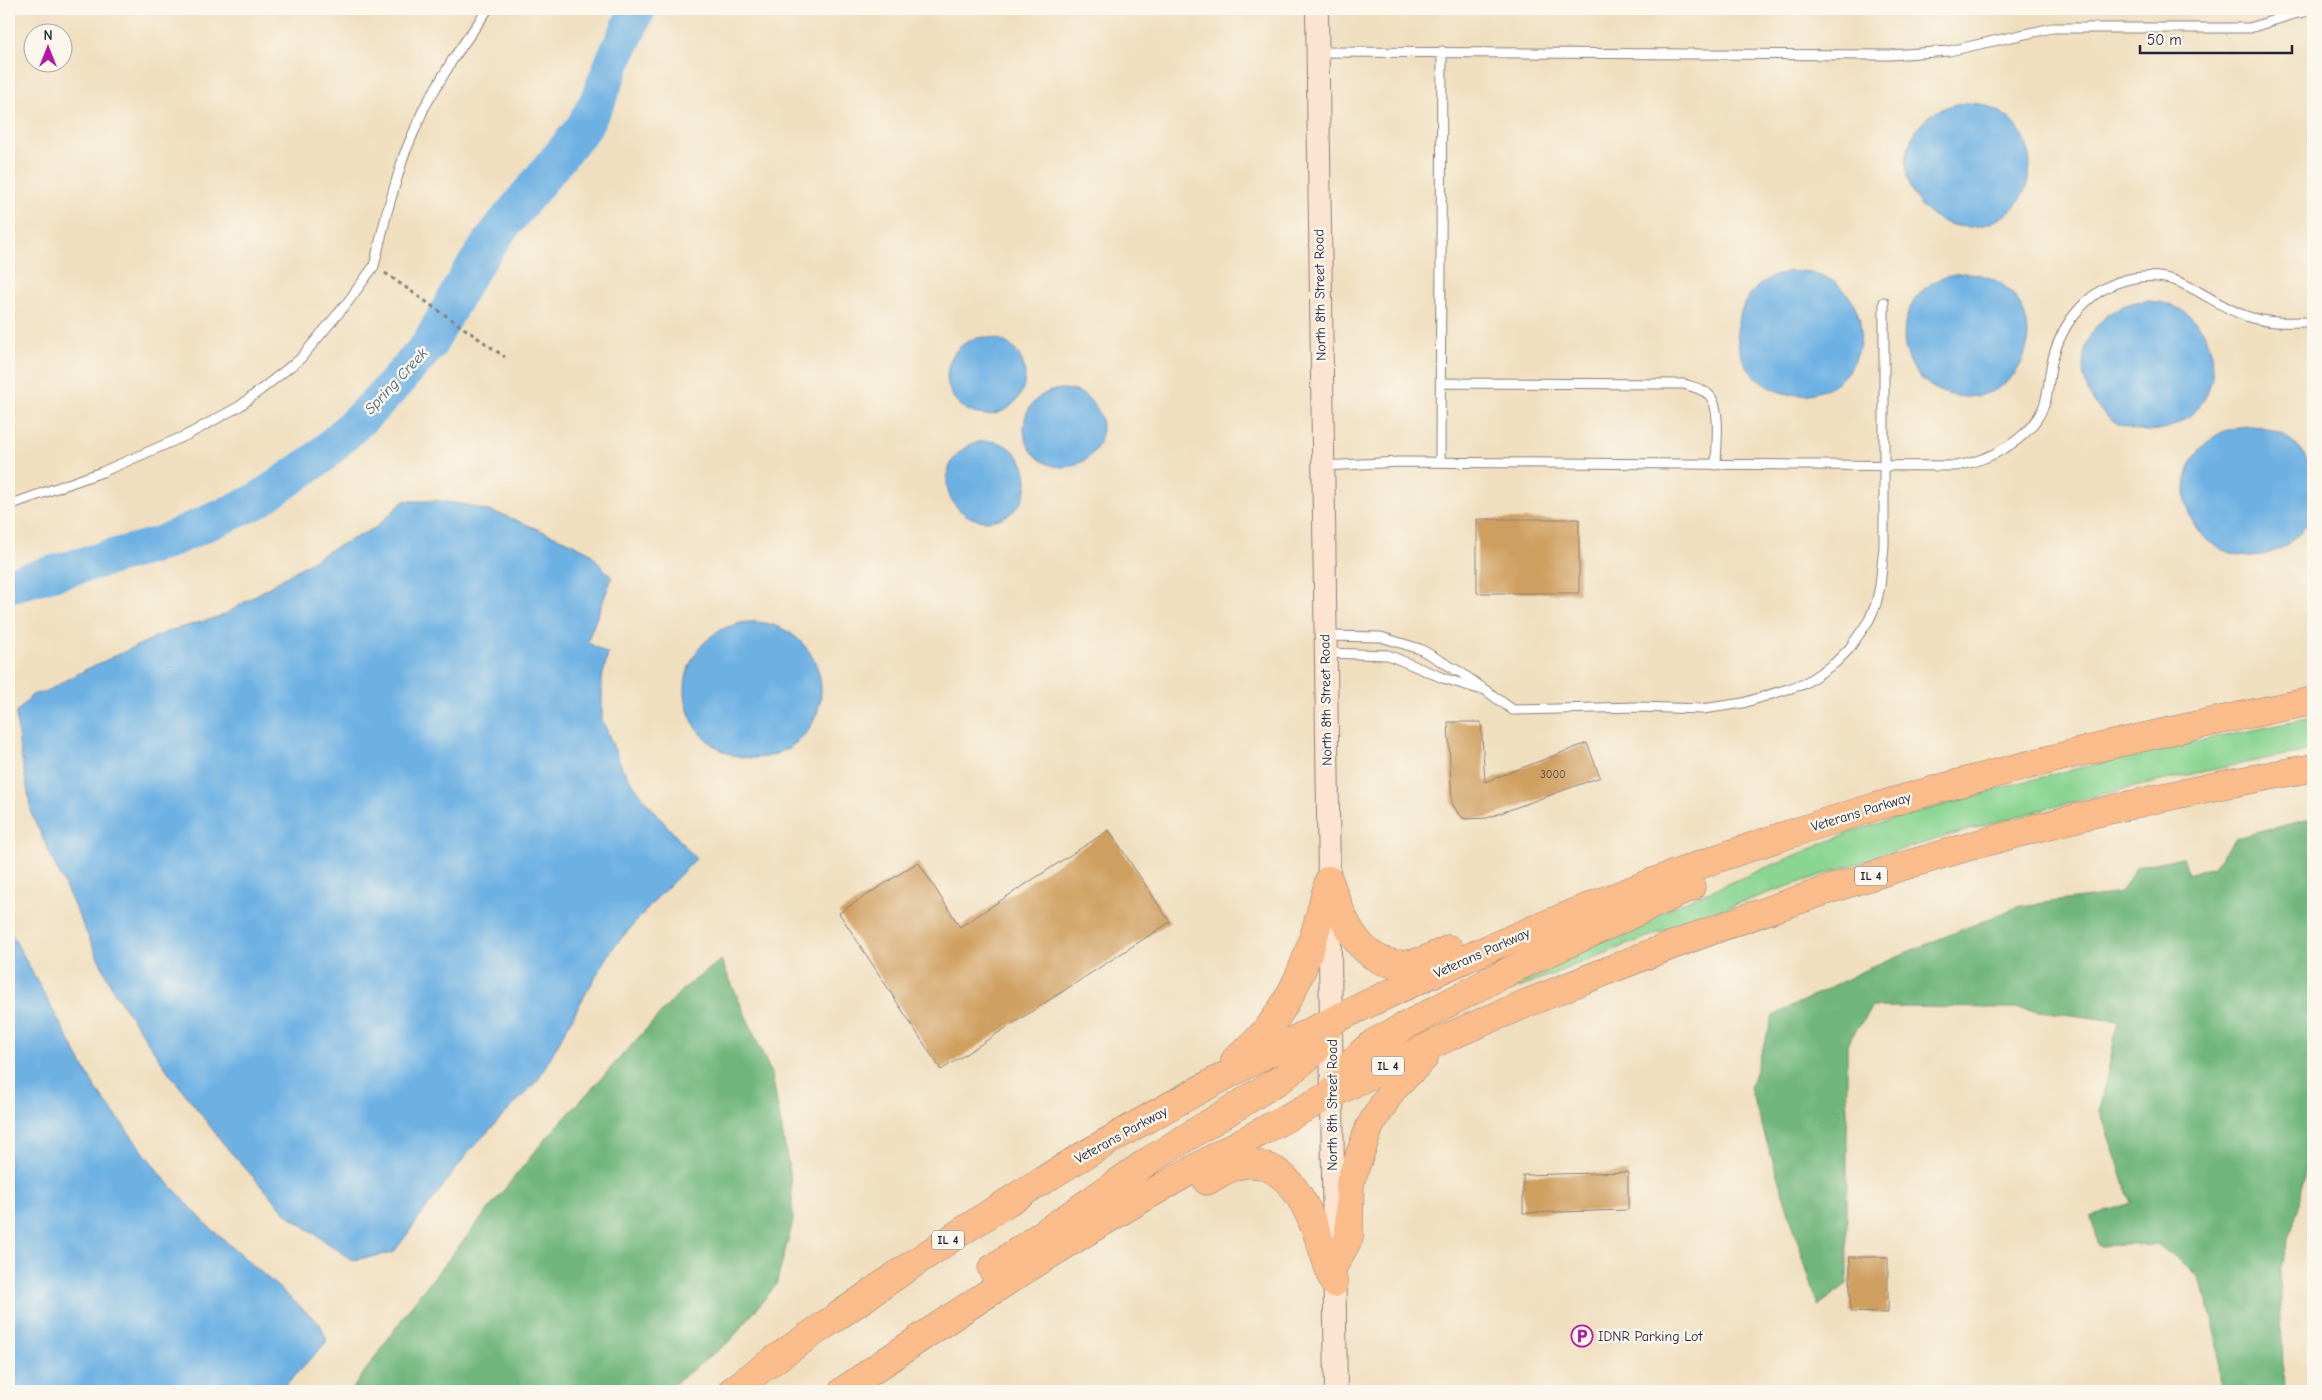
<svg xmlns="http://www.w3.org/2000/svg" width="2322" height="1400" viewBox="0 0 2322 1400" font-family="'Comic Neue',sans-serif">
	<style>
		.green { fill: #8ad592; stroke: #567c66 }
		.forest { fill: #6fb67c; stroke: #486c5c }
		.water { fill: #6db1e3; stroke: #486a8f }
		.lines { fill: none; stroke-linecap: round; stroke-linejoin: round }
		.river { stroke: #6db1e3; stroke-width: 36 }
		.building { fill: #cf9f5e }
		.lane-casing { stroke: #89807d; stroke-width: 11 }
		.secondary-casing { stroke: #89807d; stroke-width: 24 }
		.highway-casing { stroke: #89807d; stroke-width: 29 }
		.path { stroke: #89807d; stroke-width: 3; stroke-dasharray: 4 4; stroke-linecap: butt }
		.lane { stroke: #fff; stroke-width: 9 }
		.secondary { stroke: #fde4d0; stroke-width: 22 }
		.highway { stroke: #f9bc8a; stroke-width: 28 }
		.labels { text-anchor: middle; dominant-baseline: central; stroke-width: 5; stroke-linejoin: round; paint-order: stroke }
		.number-label { font-size: 11px; fill: #4d4144 }
		.shield { fill: #fbf7ec; stroke: #636270; stroke-width: 1 }
		.shield-label { font-size: 12px; font-weight: bold; fill: #22223b }
		.street-label { font-size: 14px; fill: #22223b; stroke: #fbf7ec }
		.poi-label { font-size: 14px; fill: #22223b; stroke: #fbf7ec; text-anchor: start }
		.water-label { font-size: 15px; font-style: italic; fill: #405b7e; stroke: #fbf7ec }
	</style>
	<rect width="100%" height="100%" fill="#fbf7ec"/>
	<filter id="ink" filterUnits="userSpaceOnUse"><feTurbulence type="fractalNoise" baseFrequency=".02" numOctaves="2"/><feDisplacementMap in="SourceGraphic" scale="10" xChannelSelector="R" yChannelSelector="G"/><feConvolveMatrix kernelMatrix="1 2 1 2 8 2 1 2 1" color-interpolation-filters="sRGB"/></filter>
	<filter id="wash" filterUnits="userSpaceOnUse"><feTurbulence type="fractalNoise" baseFrequency=".0096" numOctaves="4" result="noise"/><feDisplacementMap in="SourceGraphic" scale="20" xChannelSelector="R" yChannelSelector="G"/><feGaussianBlur stdDeviation="1.12" result="paint"/><feColorMatrix in="noise" values="0 0 0 0 0 0 0 0 0 0 0 0 0 0 0 0 0 1.4 0 .05"/><feComposite in="paint" operator="in"/></filter>
	<g filter="url(#wash)">
		<rect width="100%" height="100%" fill="#f0dfbf"/>
		<path class="green" d="M2313,718V750C2028,801 1764,885 1497,997L1495,991L1670,908L1856,830L2019,783L2137,754Z"/>
		<path class="forest" d="M2313,818V1101L2300,1203L2279,1272L2284,1391H2221L2217,1337L2200,1277L2157,1244L2098,1246L2091,1217L2131,1203L2100,1111L2118,1021L2016,1008L1872,1007L1847,1044V1284L1818,1306L1750,1088L1773,1016L1873,966L2020,906L2121,893L2136,867L2183,857L2188,874L2214,866L2236,838Z
			M721,960L772,1075L791,1181L793,1221L776,1285L730,1341L665,1391H351L414,1302L541,1144L683,989Z"/>
		<path class="water" d="M1906 165a62 62 0 1 1 124 0a62 62 0 1 1-124 0Z
			M1737 333a62 62 0 1 1 124 0a62 62 0 1 1-124 0Z
			M1904 335a62 62 0 1 1 124 0a62 62 0 1 1-124 0Z
			M2083 366a65 65 0 1 1 130 0a65 65 0 1 1-130 0Z
			M947 376a39 39 0 1 1 78 0a39 39 0 1 1-78 0Z
			M1024 428a39 39 0 1 1 78 0a39 39 0 1 1-78 0Z
			M2185 491a65 65 0 1 1 130 0a65 65 0 1 1-130 0Z
			M947 481a40 40 0 1 1 80 0a40 40 0 1 1-80 0Z
			M404,501H440L467,505L503,515L569,542L589,552L612,578L587,642L608,654L602,678V719L622,768L647,803L696,859L656,899L613,948L586,993L538,1080L470,1150L393,1253L352,1260L288,1215L226,1147L167,1070L114,992L32,815L19,744L16,713L32,695L49,690L87,669L169,631L222,616L328,551L375,528Z
			M685 690a68 68 0 1 1 136 0a68 68 0 1 1-136 0Z
			M9,929L95,1088L161,1175L207,1225L320,1324L327,1341L280,1391H9Z"/>
		<g class="lines">
			<path class="river" d="M9,585L160,544L255,502L318,459L379,401L429,345L468,275L499,230L583,128L598,100L614,59L638,9"/>
		</g>
		<g id="blocks">
			<path class="building" d="M1477,519H1579V593H1477Z
				M1448,722H1481L1485,782L1587,743L1600,777L1487,818L1465,819L1459,815L1452,803Z
				M1109,830L1170,922L941,1070L839,913L918,862L960,927Z
				M1628,1172V1210L1523,1213V1175Z
				M1850,1257H1888V1313L1850,1312Z"/>
		</g>
	</g>
	<g filter="url(#ink)">
		<use href="#blocks" fill-opacity="0" stroke="#89807d" stroke-width="1"/>
		<g class="lines">
			<g class="lane-casing">
				<path id="lane" d="M1318,52L1890,55L1949,51L2052,28H2250L2293,14L2313,10
					M1441,383L1684,384C1692,387 1702,388 1709,395C1722,407 1716,448 1716,465
					M1440,462L1442,51
					M1323,466L1400,462L1956,466C1991,460 2032,439 2045,403C2049,389 2049,375 2052,362C2062,320 2091,286 2134,278C2182,269 2205,302 2246,316C2267,324 2291,322 2313,322
					M9,505L102,472L187,435L240,406L300,359L347,303L374,266L387,212L404,155L424,108L453,59L488,9
					M1325,636L1381,637L1420,649L1460,672L1513,710L1637,707L1703,709L1743,703L1804,684L1835,663L1849,649L1869,620L1876,604L1880,586L1884,546V302
					M1326,653L1388,655L1443,678L1479,689"/>
			</g>
			<g class="secondary-casing">
				<path id="secondary" d="M1317,9L1336,1391"/>
			</g>
			<g class="highway-casing">
				<path id="highway" d="M1329,880C1342,917 1358,968 1408,964C1422,963 1436,955 1449,949
					M1235,1060C1294,1016 1312,948 1329,880
					M1332,1093C1343,1073 1356,1055 1375,1042L1513,969L1691,887
					M1207,1181C1219,1174 1231,1165 1245,1164C1302,1159 1319,1243 1334,1283
					M1333,1267L1349,1238L1350,1182L1370,1126L1392,1090L1424,1058
					M992,1269L1150,1160L1284,1077L1315,1051L1331,1023
					M732,1391C773,1359 818,1330 861,1300C1159,1089 1505,921 1855,813C2006,767 2158,732 2313,701
					M843,1391C1033,1258 1232,1139 1442,1040C1494,1016 1547,995 1599,974C1829,881 2069,810 2313,768"/>
			</g>
			<path class="path" d="M385,273L505,357"/>
			<use href="#lane" class="lane"/>
			<use href="#secondary" class="secondary"/>
			<use href="#highway" class="highway"/>
		</g>
	</g>
	<defs>
		<g id="parking-ring" transform="scale(1.125)"><circle r="9.5" fill="#fbf7ec" stroke="#b5179e" stroke-width="1.5"/><path d="M-3.5-5.5H1a3.5 3.5 0 0 1 0 7H-1V5.5H-3.5ZM-1-3.4V-.6H.8a1.4 1.4 0 0 0 0-2.8Z" fill="#b5179e"/></g>
	</defs>
	<g fill-rule="evenodd">
		<use href="#parking-ring" x="1582" y="1336"/>
	</g>
	<g class="labels">
		<g class="number-label">
			<text x="1553" y="774">3000</text>
		</g>
		<g class="shield">
			<rect x="1855" y="866.5" width="32" height="19" rx="4"/>
			<rect x="1372" y="1056.5" width="32" height="19" rx="4"/>
			<rect x="932" y="1230.5" width="32" height="19" rx="4"/>
		</g>
		<g class="shield-label">
			<text x="1871" y="876">IL 4</text>
			<text x="1388" y="1066">IL 4</text>
			<text x="948" y="1240">IL 4</text>
		</g>
		<g class="street-label">
			<text transform="translate(1320 295) rotate(-91)">North 8th Street Road</text>
			<text transform="translate(1326 700) rotate(-91)">North 8th Street Road</text>
			<text transform="translate(1861 812) rotate(-17)">Veterans Parkway</text>
			<text transform="translate(1482 953) rotate(-24)">Veterans Parkway</text>
			<text transform="translate(1332 1105) rotate(-90)">North 8th Street Road</text>
			<text transform="translate(1121 1135) rotate(-29)">Veterans Parkway</text>
		</g>
		<g class="poi-label">
			<text x="1598" y="1336">IDNR Parking Lot</text>
		</g>
		<g class="water-label">
			<text transform="translate(396 381) rotate(-47)">Spring Creek</text>
		</g>
	</g>
	<rect width="2322" height="1400" fill="none" stroke="#fbf7ec" stroke-width="30"/>
	<g transform="translate(48 48)"><circle r="24" fill="#fbf7ec" stroke="#a4a2a5"/>
	<path d="M0-4L9 19L0 12L-9 19Z" fill="#b5179e"/>
	<text y="-8" font-size="14" font-weight="bold" text-anchor="middle" fill="#22223b">N</text>
	</g>
	<path d="M2140 45v8h152v-8" fill="none" stroke="#22223b" stroke-width="2.5"/>
	<text x="2147" y="45" font-size="15" fill="#22223b" stroke="#fbf7ec" stroke-width="4" paint-order="stroke">50 m</text>
</svg>
